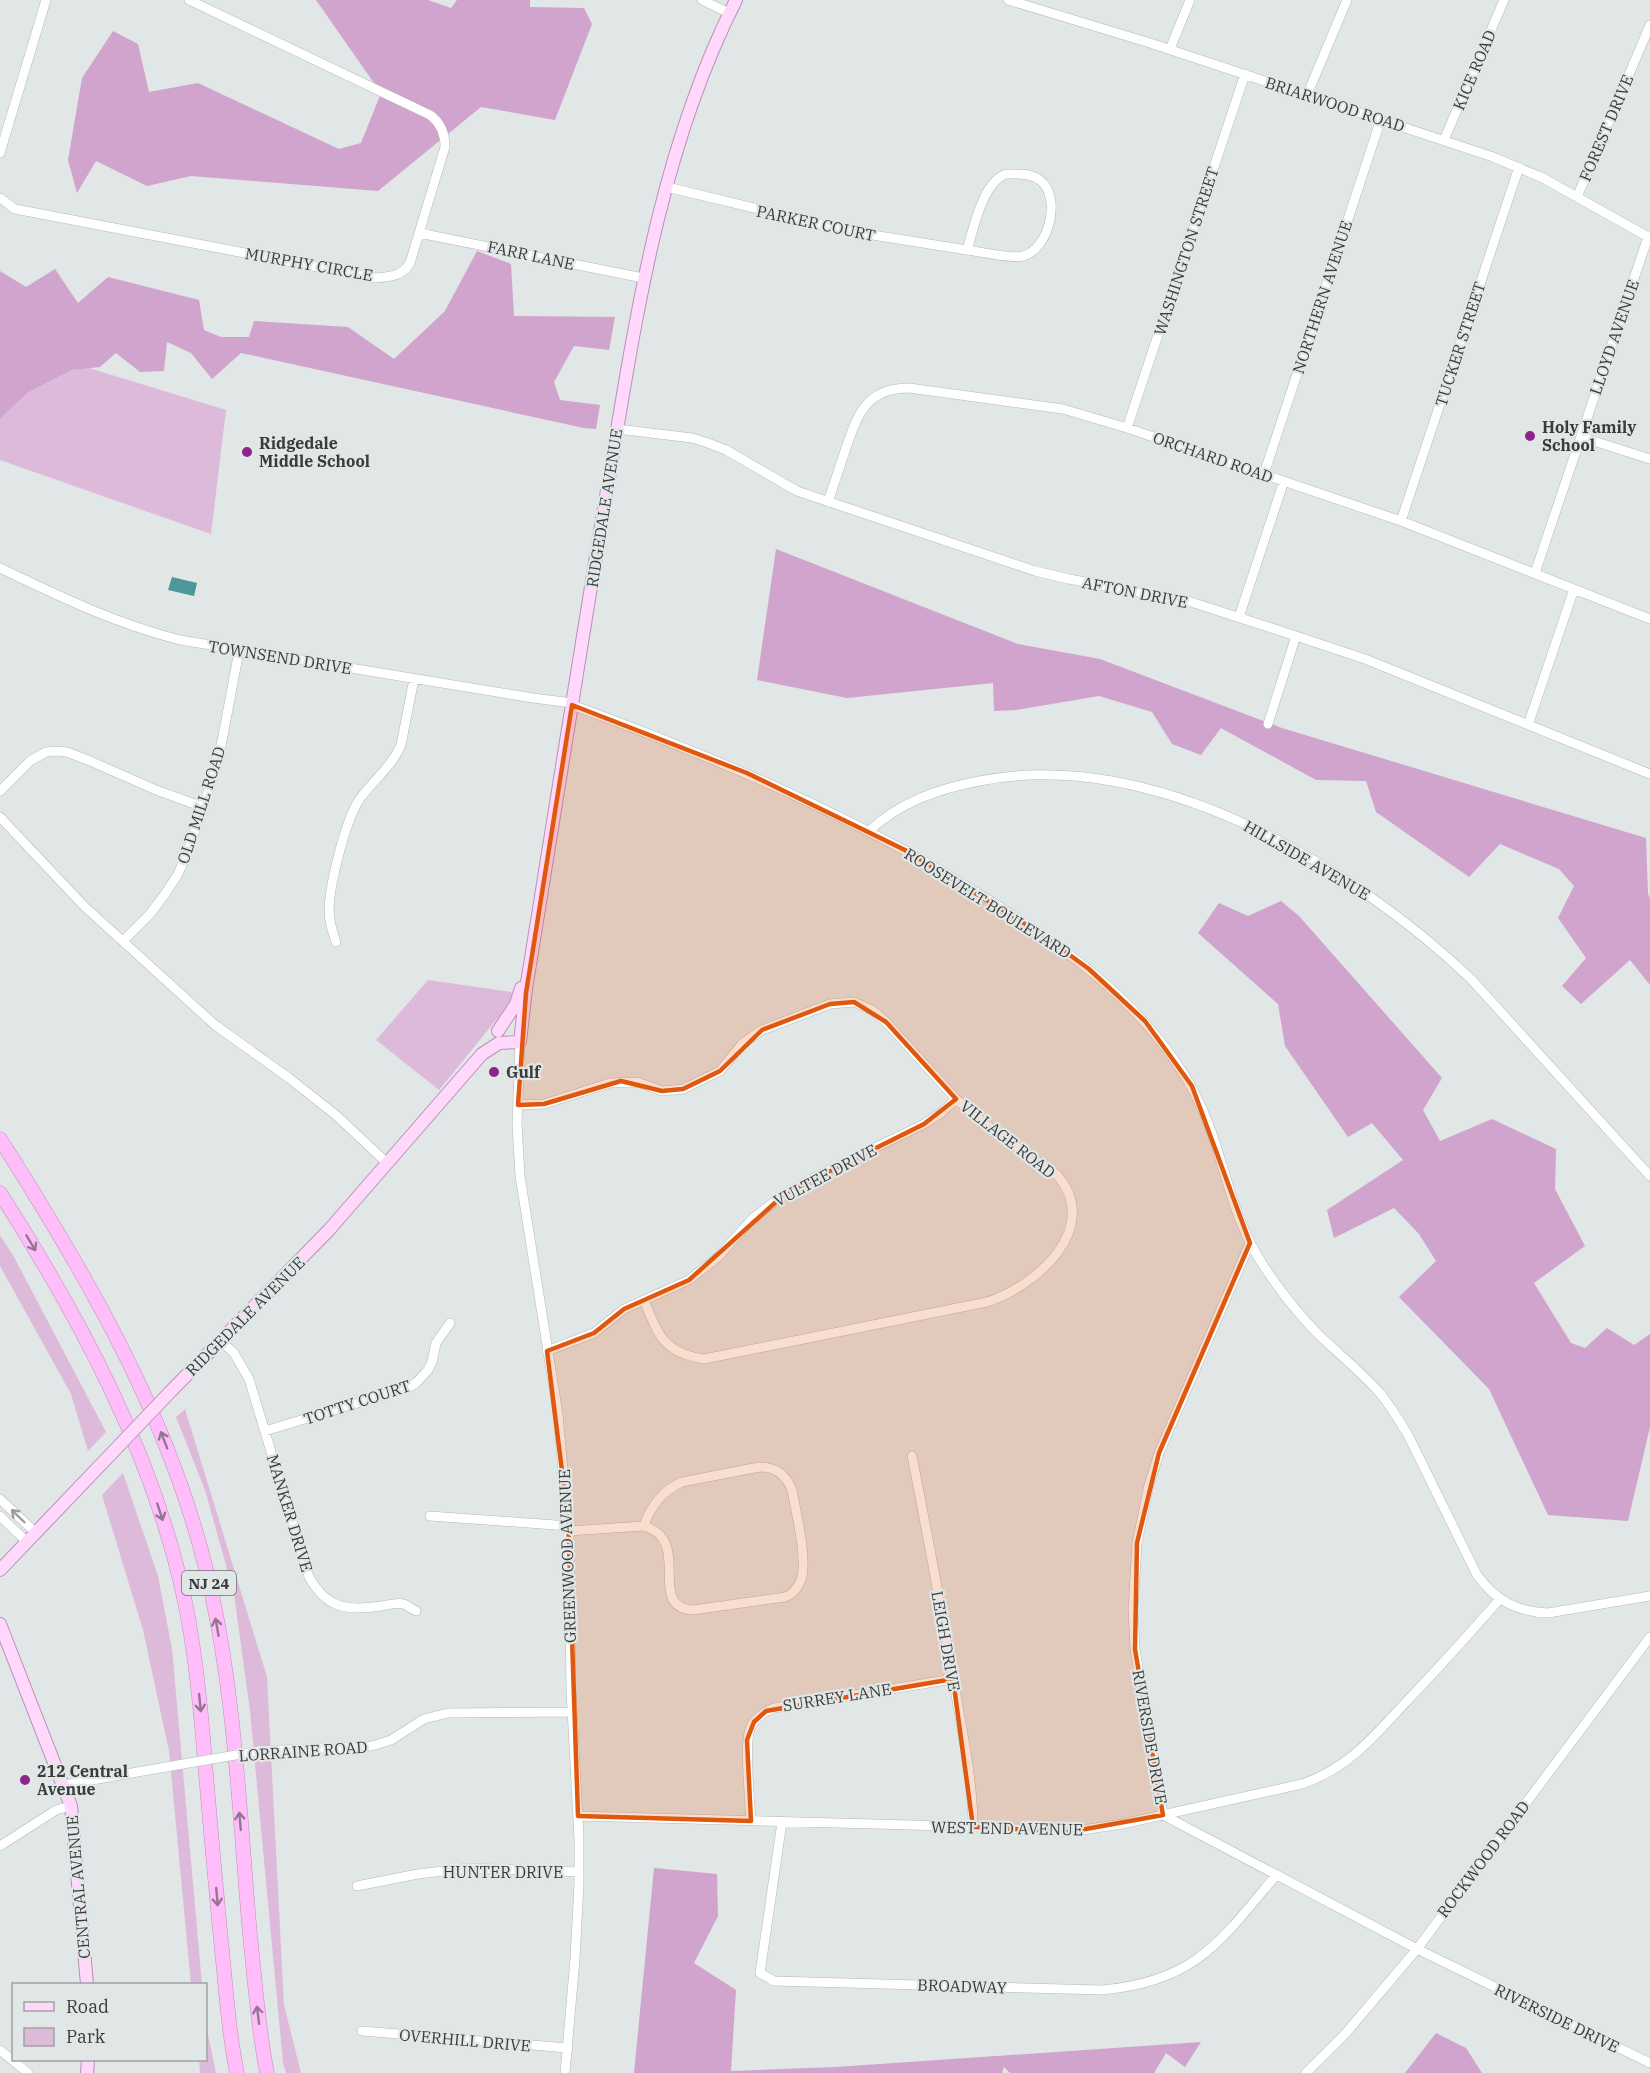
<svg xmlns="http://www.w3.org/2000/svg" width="1650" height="2073" viewBox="0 0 1650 2073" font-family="'IBM Plex Serif',serif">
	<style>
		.green { fill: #debada }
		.forest { fill: #d0a4cc }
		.water { fill: #4c9798 }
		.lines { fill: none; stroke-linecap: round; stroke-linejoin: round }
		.minor-casing { stroke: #b5b9b9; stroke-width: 10 }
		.major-casing { stroke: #ba90b8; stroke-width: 14 }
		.highway-casing { stroke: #ba90b8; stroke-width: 15 }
		.minor { stroke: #fff; stroke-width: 9 }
		.major { stroke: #ffd8fc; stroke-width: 12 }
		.highway { stroke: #ffbefa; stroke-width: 14 }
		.minor-bridge-casing { stroke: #b5b9b9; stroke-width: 10; stroke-linecap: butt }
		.major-bridge-casing { stroke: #ba90b8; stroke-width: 14; stroke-linecap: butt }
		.minor-bridge { stroke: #fff; stroke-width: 9 }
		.major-bridge { stroke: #ffd8fc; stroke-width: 12 }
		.oneway { stroke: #937692 }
		.oneway2 { stroke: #9c9e9e }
		.marked { fill: #df580e; fill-opacity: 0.2; stroke: #df580e; stroke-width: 4.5; stroke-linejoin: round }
		.poi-dot { fill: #8d258a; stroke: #e1e6e6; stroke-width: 2 }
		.labels { text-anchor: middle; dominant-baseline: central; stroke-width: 4.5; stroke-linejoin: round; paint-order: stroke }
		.shield { fill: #e1e6e6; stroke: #6c6f6f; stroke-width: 1.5 }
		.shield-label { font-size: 15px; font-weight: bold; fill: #3a3c3c }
		.street-label { font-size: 16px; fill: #3a3c3c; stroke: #e1e6e6 }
		.poi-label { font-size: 16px; font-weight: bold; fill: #3a3c3c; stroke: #e1e6e6; text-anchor: start }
	</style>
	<rect width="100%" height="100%" fill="#e1e6e6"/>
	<path class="green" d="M89,368L226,410L211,534L0,460V419L27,393L72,370Z
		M428,980L512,992L510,1003L439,1090L376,1040Z
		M0,1235L14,1257L106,1432L88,1451L71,1394L0,1266Z
		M185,1409L267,1677L284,2005L301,2073H286L283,2063L250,1711L234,1594L205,1490L176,1417Z
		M123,1473L158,1576L172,1649L202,1984H191L169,1751L143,1630L102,1495Z
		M206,2021V2025L216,2073H200L199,2060H206Z"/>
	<path class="forest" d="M316,0H428L451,8L457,0H530V7L584,8L592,24L555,120L481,107L378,191L191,176L147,186L96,161L77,193L68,160L82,78L113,31L138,44L149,92L198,83L339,149L361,143L381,93Z
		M477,251L511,264L514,316L615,317L609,350L574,346L554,382L560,400L600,405L596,429L584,428L241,353L212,379L191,353L167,342L164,371L140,372L116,353L100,367L72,370L27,393L0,419V271L26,287L55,269L78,303L108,277L199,300L204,330L221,337H249L254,321L348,327L394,359L445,311Z
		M776,549L1018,644L1100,659L1282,728L1646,838L1648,894L1650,898V985L1630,960L1581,1004L1562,986L1586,958L1558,918L1574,886L1559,869L1500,844L1469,877L1376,812L1366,781L1316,780L1221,728L1201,755L1172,744L1152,712L1099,696L1016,710L994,711L993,683L847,698L757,680Z
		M1281,901L1299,916L1442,1078L1423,1110L1440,1141L1492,1119L1556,1149L1555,1189L1585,1246L1534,1283L1571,1343L1585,1348L1607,1328L1634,1345L1650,1334V1427L1628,1521L1548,1515L1489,1389L1399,1297L1436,1261L1419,1234L1394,1208L1334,1238L1327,1210L1403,1160L1372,1123L1348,1137L1285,1046L1278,1004L1198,933L1219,903L1248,916Z
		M654,1868L717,1874L718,1916L694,1963L736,1990L731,2071L836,2067L1201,2042L1185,2067L1166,2053L1154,2073H1010L1004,2067L1002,2073H634Z
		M1436,2033L1466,2048L1482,2073H1405Z"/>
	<path class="water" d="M172,577L197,583L194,596L168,590Z"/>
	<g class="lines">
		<g class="minor-casing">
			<path id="minor" d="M702,0L729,13
				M1008,0L1150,43L1493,157L1543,178L1650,238
				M1170,49L1190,0
				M1307,95L1347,0
				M1444,140L1504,0
				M0,153L46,0
				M1006,174C1018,174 1032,173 1041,181C1062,199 1048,250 1023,256C1009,259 982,252 967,250C974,228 982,183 1006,174Z
				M667,187L854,232L967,250
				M1577,197L1650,25
				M0,198L15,209L375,278C389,277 403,276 410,263L445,147C445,134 441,123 430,115L189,0
				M419,233L643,278
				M1127,428L1245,74
				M617,429L692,438L708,443L726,450L797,491L1035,571L1069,579L1191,602L1296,636L1365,659L1650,774
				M1581,437L1650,459
				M1264,474L1381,119
				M828,502C834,484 840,466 846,448C858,413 867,388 909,388L1063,409L1127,428L1401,521L1650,619
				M1401,521L1519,167
				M0,568C61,597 114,623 180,640L533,698L572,703
				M1535,573L1648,237
				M1239,617L1284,481
				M572,705C720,759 864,820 997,905C1064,948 1129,994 1175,1061C1190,1082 1201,1104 1210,1128C1228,1178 1234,1222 1265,1268C1281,1292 1299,1315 1320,1336C1340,1355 1361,1372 1379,1392C1390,1405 1399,1420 1408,1435L1477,1575C1495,1600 1517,1612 1548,1613L1650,1596
				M1268,724L1296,636
				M1528,725L1574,589
				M0,791L30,761L46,752L56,751L67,752L90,761L156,790L203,807
				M0,817L84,906L215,1025L289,1078L337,1116L388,1164
				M869,831C900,802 938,789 979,781C1152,746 1350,864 1471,979L1650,1176
				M123,941L150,914L165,894L178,874L188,851L215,771L222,741L239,651
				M336,942C334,935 331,928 330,920C325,896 346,820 359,800C372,781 392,767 401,745L414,679
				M520,1042L517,1124L520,1176L558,1414L569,1538L571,1689L579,1839V1883L575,1959L565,2073
				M518,1105L544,1104L610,1083L637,1082L662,1091L683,1089L720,1071L742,1044L762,1030L830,1004L854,1002L872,1010L886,1022L956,1099L985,1124L1057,1175C1103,1228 1036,1286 987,1302L704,1359C664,1353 658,1335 644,1300
				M1250,1243L1159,1453L1149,1485L1137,1543L1133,1609L1135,1649L1163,1815L1417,1949L1650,2063
				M220,1340L234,1353L249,1379L309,1577C327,1609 347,1611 381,1606C388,1605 397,1602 404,1604C408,1606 412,1609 416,1611
				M547,1351L594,1333L624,1309L689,1280L718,1257L753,1218L786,1193L811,1179L924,1124L941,1113L956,1099
				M265,1431L410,1387L417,1382L428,1370L432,1362L436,1343L450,1323
				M912,1456C928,1537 943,1618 957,1700C964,1742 973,1784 973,1827
				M759,1467C776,1467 786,1475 792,1490C796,1512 808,1561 801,1580C798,1588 793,1594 785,1597L693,1610C645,1607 694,1541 644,1526C650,1507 663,1490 682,1482Z
				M0,1499L36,1533
				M0,1516L27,1542
				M430,1516L569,1526
				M569,1531L644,1526
				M259,1751L372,1746L391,1740L424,1719L448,1713L572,1712
				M64,1785L166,1767
				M578,1816L986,1827L1069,1832L1122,1824L1302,1784C1349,1768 1374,1736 1406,1702C1438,1669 1469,1634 1500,1599
				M751,1821C750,1801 744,1745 750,1729C754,1718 764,1712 774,1708L953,1679
				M782,1822L760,1973L774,1981L1102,1990C1195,1982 1221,1941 1276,1875
				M0,1846L56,1810L71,1806
				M357,1886L418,1874L469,1868L579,1872
				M362,2031L568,2048
				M0,2050L28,2073
				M1306,2073L1346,2033L1417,1949L1650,1637"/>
		</g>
		<g class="major-casing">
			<path id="major" d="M498,1031L516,1004L521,988
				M172,1390L329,1230L482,1054L499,1043L520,1042C522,1024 524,1007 526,989C552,826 578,664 605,502C634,331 657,156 736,0
				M0,1570L110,1455
				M0,1624L71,1806L87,1984
				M87,2073L88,2060"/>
		</g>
		<g class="highway-casing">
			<path id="highway" d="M0,1139C90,1280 177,1430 212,1595C236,1707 240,1822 250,1935C255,1981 258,2028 267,2073
				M0,1193C80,1318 154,1455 185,1602C196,1655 201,1709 205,1763C211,1833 217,1902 224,1971C227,2005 230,2040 237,2073"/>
		</g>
		<use href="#minor" class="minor"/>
		<use href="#major" class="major"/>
		<use href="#highway" class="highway"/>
		<g class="minor-bridge-casing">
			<path id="minor-bridge" d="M166,1767L259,1751"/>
		</g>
		<g class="major-bridge-casing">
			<path id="major-bridge" d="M110,1455L172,1390"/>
		</g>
		<use href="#minor-bridge" class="minor-bridge"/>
		<use href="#major-bridge" class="major-bridge"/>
	</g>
	<defs><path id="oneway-shaft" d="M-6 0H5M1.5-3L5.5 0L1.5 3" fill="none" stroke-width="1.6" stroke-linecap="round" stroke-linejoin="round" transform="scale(1.5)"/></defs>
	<g class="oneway">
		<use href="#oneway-shaft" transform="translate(31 1243) rotate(59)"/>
		<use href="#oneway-shaft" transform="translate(164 1440) rotate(-111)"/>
		<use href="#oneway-shaft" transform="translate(160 1512) rotate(72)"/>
		<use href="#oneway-shaft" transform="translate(217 1627) rotate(-100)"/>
		<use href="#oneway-shaft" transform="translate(200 1703) rotate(84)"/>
		<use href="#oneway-shaft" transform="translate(240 1821) rotate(-95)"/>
		<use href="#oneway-shaft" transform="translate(217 1897) rotate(85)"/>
		<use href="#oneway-shaft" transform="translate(258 2015) rotate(-97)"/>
	</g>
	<use class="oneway2" href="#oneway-shaft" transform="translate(18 1516) rotate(-136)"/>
	<path class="marked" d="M572,705L747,773L905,850L1037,931L1089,969L1145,1021L1192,1086L1250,1243L1159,1453L1137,1543L1135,1649L1163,1815L1069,1832L973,1827L953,1679L766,1711L754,1722L747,1740L751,1821L578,1816L568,1519L547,1351L594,1333L624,1309L689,1280L786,1193L924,1124L956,1099L886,1022L854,1002L830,1004L762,1030L720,1071L683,1089L662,1091L621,1081L544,1104L518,1105L526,993Z"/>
	<g class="poi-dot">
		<circle cx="1530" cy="436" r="6"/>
		<circle cx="247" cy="452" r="6"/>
		<circle cx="494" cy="1072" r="6"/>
		<circle cx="25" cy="1780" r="6"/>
	</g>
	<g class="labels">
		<rect class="shield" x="182" y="1571" width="54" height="24" rx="4.5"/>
		<g class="shield-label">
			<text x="209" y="1583">NJ 24</text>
		</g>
		<g class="street-label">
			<text transform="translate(1474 70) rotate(-67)">KICE ROAD</text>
			<text transform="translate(1335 104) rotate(18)">BRIARWOOD ROAD</text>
			<text transform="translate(1606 128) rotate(-67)">FOREST DRIVE</text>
			<text transform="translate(816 223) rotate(12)">PARKER COURT</text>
			<text transform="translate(1186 251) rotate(-72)">WASHINGTON STREET</text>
			<text transform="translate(531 255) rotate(12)">FARR LANE</text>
			<text transform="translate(309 264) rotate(10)">MURPHY CIRCLE</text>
			<text transform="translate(1322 297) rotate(-72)">NORTHERN AVENUE</text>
			<text transform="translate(1614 337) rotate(-71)">LLOYD AVENUE</text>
			<text transform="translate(1460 344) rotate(-72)">TUCKER STREET</text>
			<text transform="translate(1213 457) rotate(19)">ORCHARD ROAD</text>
			<text transform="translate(604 508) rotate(-81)">RIDGEDALE AVENUE</text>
			<text transform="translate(1135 592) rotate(11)">AFTON DRIVE</text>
			<text transform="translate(280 657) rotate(9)">TOWNSEND DRIVE</text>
			<text transform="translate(201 805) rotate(-72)">OLD MILL ROAD</text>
			<text transform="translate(1307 860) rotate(30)">HILLSIDE AVENUE</text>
			<text transform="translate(988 903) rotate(32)">ROOSEVELT BOULEVARD</text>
			<text transform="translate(1008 1139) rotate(38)">VILLAGE ROAD</text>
			<text transform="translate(825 1175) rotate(-28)">VULTEE DRIVE</text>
			<text transform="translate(245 1316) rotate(-45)">RIDGEDALE AVENUE</text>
			<text transform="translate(357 1402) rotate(-18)">TOTTY COURT</text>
			<text transform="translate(290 1513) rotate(73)">MANKER DRIVE</text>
			<text transform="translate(567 1556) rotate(-92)">GREENWOOD AVENUE</text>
			<text transform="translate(946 1641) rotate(80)">LEIGH DRIVE</text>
			<text transform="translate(837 1697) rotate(-9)">SURREY LANE</text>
			<text transform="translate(1150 1737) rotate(80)">RIVERSIDE DRIVE</text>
			<text transform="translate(303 1751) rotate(-4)">LORRAINE ROAD</text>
			<text transform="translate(1007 1828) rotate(1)">WEST END AVENUE</text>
			<text transform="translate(1483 1859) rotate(-53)">ROCKWOOD ROAD</text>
			<text x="503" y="1872">HUNTER DRIVE</text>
			<text transform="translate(78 1887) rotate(-95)">CENTRAL AVENUE</text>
			<text transform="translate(962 1986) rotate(2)">BROADWAY</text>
			<text transform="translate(1557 2018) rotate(26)">RIVERSIDE DRIVE</text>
			<text transform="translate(465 2040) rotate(5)">OVERHILL DRIVE</text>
		</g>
		<g class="poi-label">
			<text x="1542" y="427">Holy Family<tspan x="1542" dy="18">School</tspan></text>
			<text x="259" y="443">Ridgedale<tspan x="259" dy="18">Middle School</tspan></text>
			<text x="506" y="1072">Gulf</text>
			<text x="37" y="1771">212 Central<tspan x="37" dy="18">Avenue</tspan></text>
		</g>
	</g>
	<rect x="12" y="1983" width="195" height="78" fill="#e1e6e6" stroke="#9ea2a2" stroke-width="1.5"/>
	<rect x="24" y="2002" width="30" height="9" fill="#ffd8fc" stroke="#9ea2a2" stroke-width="1.5"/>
	<text x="66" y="2013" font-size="18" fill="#3a3c3c">Road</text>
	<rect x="24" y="2028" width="30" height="18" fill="#debada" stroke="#9ea2a2" stroke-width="1.5"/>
	<text x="66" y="2043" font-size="18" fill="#3a3c3c">Park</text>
</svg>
